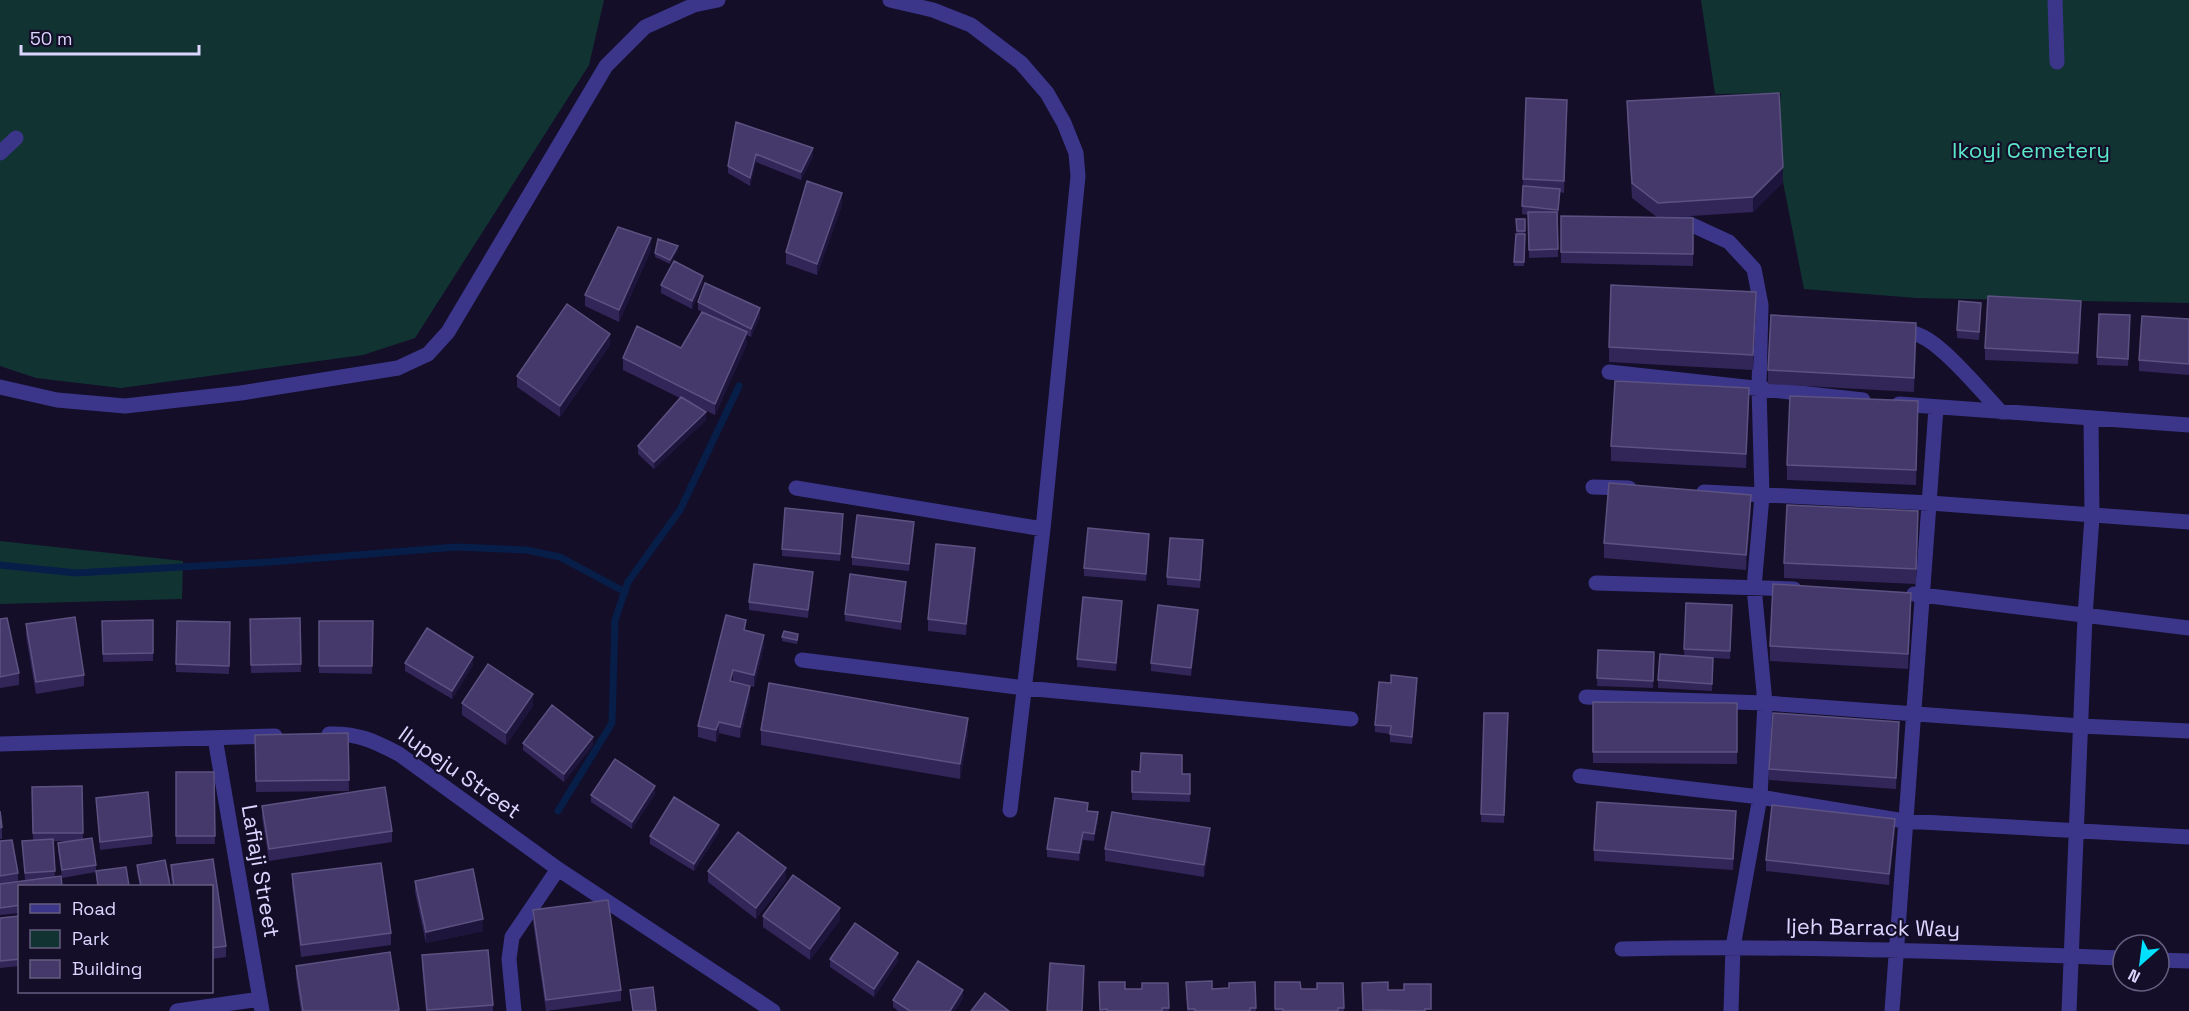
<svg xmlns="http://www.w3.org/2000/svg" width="2189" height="1011" viewBox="0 0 2189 1011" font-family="'Space Grotesk',sans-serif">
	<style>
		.green { fill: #113433 }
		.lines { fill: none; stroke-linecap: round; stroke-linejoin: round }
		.stream { stroke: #071e49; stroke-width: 7 }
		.minor { stroke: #3c368b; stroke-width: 15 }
		.wall { fill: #322658 }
		.shaded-wall { fill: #1e153d }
		.building { fill: #44396a; stroke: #5c5281; stroke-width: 1.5 }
		.labels { text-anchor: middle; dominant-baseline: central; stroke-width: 4.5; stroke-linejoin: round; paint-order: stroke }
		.park-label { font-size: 22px; fill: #5ae8c8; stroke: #140e29 }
		.street-label { font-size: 22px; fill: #dcd6ff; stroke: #140e29 }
	</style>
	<rect width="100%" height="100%" fill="#140e29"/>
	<path class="green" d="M0,0H604L589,65L415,338L363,355L121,388L36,378L0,366Z
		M1701,0H2189V303L1916,298L1804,289L1783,182L1779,108L1781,93L1715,94Z
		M0,541L183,561L182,599L0,604Z"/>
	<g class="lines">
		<path class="stream" d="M0,565L76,573L270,562L456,547L526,550L560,557L625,592
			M558,811L612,723L615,620L628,582L680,510L739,386"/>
		<path class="minor" d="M890,0L933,10L971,25L1021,63L1047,93L1064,123L1076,153L1078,176L1043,529L1010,810
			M2055,0L2057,62
			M0,153L16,138
			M1673,224H1690L1729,242L1754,269L1761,305L1759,388L1762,496L1754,587L1765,703L1760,797L1733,947L1731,1011
			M1898,330C1906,331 1913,332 1921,336C1944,346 1982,392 2001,412
			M1609,372L1863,400
			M0,387L57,400L125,406L241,393L398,368L428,354L448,332L606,66L645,27L694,5L718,0
			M1899,404L2189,425
			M1593,487L1629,488
			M796,488L1043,529
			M1704,492L1930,503L2189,522
			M1596,583L1794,589
			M1914,594L2189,628
			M802,660L1025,688L1351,719
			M1586,697L1765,703L2081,726L2189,731
			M329,734C358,733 374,741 399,754L558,869L773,1011
			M215,738L262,1011
			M0,744L275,736
			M1580,776L1760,797L1904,821L2189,837
			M1622,949C1789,945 1956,952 2123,958
			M2159,960L2189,961
			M177,1011L260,999
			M514,1011L509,959L512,937L558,869
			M1892,1011L1936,408
			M2069,1011L2085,616L2092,517L2091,418"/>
	</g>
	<path class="wall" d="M1627,101L1783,182L1753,212L1660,218H1693V266L1561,263V216L1658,218L1632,198L1627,116Z
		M1567,112L1564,193L1560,192L1558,217V257L1529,258L1528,215L1522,214L1523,179Z
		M736,122L813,156L801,180L756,162L750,186L728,173V166Z
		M842,205L817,275L786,264V252Z
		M1516,219H1525L1524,266H1514L1516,234H1517Z
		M651,250L619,322L585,306V295Z
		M678,250L670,264L655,257V253Z
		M703,283L692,309L661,293V285Z
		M698,302L760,316L751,337L747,335V344L715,415L688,402L706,420L654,469L638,454V446L680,398L623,370V358L681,348L705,313L698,310Z
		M1756,307L1753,370L1609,362V347Z
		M1981,311L1979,340L1957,338V330Z
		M2081,312L2078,364L1985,360V348Z
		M2189,319V375L2139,371V360Z
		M2130,323L2128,366L2097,365V357Z
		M1916,338L1914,392L1768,384V370Z
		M610,345L560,417L517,387V376Z
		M1749,403L1746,468L1611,461V446Z
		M1918,416L1916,485L1787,480V465Z
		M1751,510L1746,570L1604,558V543Z
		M843,521L840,561L782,556V549Z
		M1918,526L1916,584L1784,578V563Z
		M914,530L909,571L852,565V557Z
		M1149,541L1146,581L1084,576V568Z
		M1203,548L1200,588L1167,585V577Z
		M975,560L966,635L928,631V619Z
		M813,580L808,618L749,610V602Z
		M906,590L901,630L845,621V614Z
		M1686,603L1732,605L1730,659L1713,658L1712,691L1658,688V680L1684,656Z
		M1911,608L1908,669L1770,661V646Z
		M1122,609L1116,671L1077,667V659Z
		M300,618L301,672L251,673L250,619Z
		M1198,618L1191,676L1151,671V663Z
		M0,619L19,673V685L0,688Z
		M153,620V661L103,662L102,621Z
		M319,621H373L372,674L319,673Z
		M230,622L229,674L176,672V664Z
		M26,624L84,675V686L36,694L26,636Z
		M746,630L764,646L754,687L733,681L750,698L740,738L719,733L716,742L698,737V726Z
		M782,637L798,638L797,644L782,641Z
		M1598,650L1654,652L1653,688L1597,686Z
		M405,663L473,665L452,699L405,671Z
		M1417,685L1412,744L1390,742V734L1375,732V725Z
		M1593,702L1737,703V764L1593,763Z
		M462,703L533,706L506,745L462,715Z
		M1484,713H1508L1504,823L1481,822Z
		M761,730L968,733L960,779L761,745Z
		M348,733L349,791L256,792L255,735Z
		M1899,734L1896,789L1769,780V769Z
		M523,743L593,745L564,782L523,750Z
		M1132,771L1190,774V802L1132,800Z
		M176,772H214L215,844H176Z
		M82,786L83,839L96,865V872L62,878L58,851V843L75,841H53L55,876L20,886V913L0,915V841L18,873V881L25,880L22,841H33L32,787Z
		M655,794L632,829L591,802V795Z
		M96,798L152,836V844L100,850Z
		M262,806L392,831V842L269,861L262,817Z
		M0,811L2,827V839H0Z
		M1088,811L1098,820L1094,841L1083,840L1079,861L1047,857V849Z
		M1736,822L1733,870L1594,861V850Z
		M1895,831L1889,885L1766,871V860Z
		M719,832L694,871L650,844V836Z
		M1210,839L1204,877L1105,861V849Z
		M213,859L226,946V957L212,959V886H172L171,877V865Z
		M165,860L170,886H140L137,873V865Z
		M708,871L786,880L756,919L708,882Z
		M292,874L391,933V945L301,957L292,886Z
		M415,881L483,931L426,943L415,892Z
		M533,910L621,990V1001L546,1011L533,922Z
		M763,916L840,920L810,960L763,927Z
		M0,918L20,924V966L0,968Z
		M390,952L399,1011H301L296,977V966Z
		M422,955L493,1005V1011H426L422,966Z
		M830,959L898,961L874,997L830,967Z
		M1099,982L1125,989H1142L1168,983L1169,1011H1100Z
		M1186,982L1212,989L1229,988L1255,982L1256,1011H1187Z
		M1275,982L1301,989H1317L1343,983L1344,1011H1275Z
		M963,998L955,1011H898L893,1007V1000Z"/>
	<path class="shaded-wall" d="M813,148V156L801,180V172Z
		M756,154V162L750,186V178Z
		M1783,167V182L1753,212V197Z
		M842,193V205L817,275V264Z
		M651,238V250L619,322V310Z
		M678,246V250L670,264V260Z
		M703,276V283L692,309V301Z
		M1756,292V307L1753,370V355Z
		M760,308V316L751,337V329Z
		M1916,323V338L1914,392V378Z
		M747,332V344L715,415V404Z
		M610,334V345L560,417V406Z
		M1749,388V403L1746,468V454Z
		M706,412V420L654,469V462Z
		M1751,495V510L1746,570V555Z
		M914,522V530L909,571V564Z
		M975,548V560L966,635V624Z
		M813,572V580L808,618V610Z
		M906,582V590L901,630V622Z
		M1911,593V608L1908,669V654Z
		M1122,601V609L1116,671V663Z
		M1198,610V618L1191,676V668Z
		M764,635V646L754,687V675Z
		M473,657V665L452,699V691Z
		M733,670V681L730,693V681Z
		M1417,678V685L1412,744V737Z
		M750,686V698L740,738V727Z
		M533,694V706L506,745V733Z
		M968,718V733L960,779V764Z
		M719,722V733L716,742V730Z
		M1899,722V734L1896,789V778Z
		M593,737V745L564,782V774Z
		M655,786V794L632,829V822Z
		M1736,811V822L1733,870V859Z
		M1098,812V820L1094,841V834Z
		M1895,819V831L1889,885V874Z
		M719,825V832L694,871V864Z
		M1210,828V839L1204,877V865Z
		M1083,832V840L1079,861V853Z
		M786,868V880L756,919V908Z
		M840,908V920L810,960V949Z
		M483,919V931L426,943V932Z
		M898,953V961L874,997V989Z
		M963,990V998L955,1011H950Z"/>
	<path class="building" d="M1779,93L1783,167L1753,197L1658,203L1632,183L1627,101Z
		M1526,98L1567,100L1564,181L1523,179Z
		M736,122L813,148L801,172L756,154L750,178L728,166Z
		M807,181L842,193L817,264L786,252Z
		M1523,186L1560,189L1558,210L1522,206Z
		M1528,212H1557L1558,249L1529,250Z
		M1561,216L1693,218V254L1561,252Z
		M1516,219H1525V231H1517Z
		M618,227L651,238L619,310L585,295Z
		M1516,234H1525L1524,262H1514Z
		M658,239L678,246L670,260L655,253Z
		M674,261L703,276L692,301L661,285Z
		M705,283L760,308L751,329L698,302Z
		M1611,285L1756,292L1753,355L1609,347Z
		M1988,296L2081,301L2078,353L1985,348Z
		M1959,301L1981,303L1979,332L1957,330Z
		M567,304L610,334L560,406L517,376Z
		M702,312L747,332L715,404L623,358L637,326L681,348Z
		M2099,314L2130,315L2128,359L2097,357Z
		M1771,315L1916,323L1914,378L1768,370Z
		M2142,316L2189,319V364L2139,360Z
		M1615,381L1749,388L1746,454L1611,446Z
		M1790,396L1918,401L1916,470L1787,465Z
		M681,397L706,412L654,462L638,446Z
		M1609,483L1751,495L1746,555L1604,543Z
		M1787,505L1918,511L1916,569L1784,563Z
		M785,508L843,514L840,554L782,549Z
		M857,515L914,522L909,564L852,557Z
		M1088,528L1149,534L1146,574L1084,568Z
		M1170,538L1203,540L1200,580L1167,577Z
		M936,544L975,548L966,624L928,619Z
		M754,564L813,572L808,610L749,602Z
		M850,574L906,582L901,622L845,614Z
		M1773,584L1911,593L1908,654L1770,646Z
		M1083,597L1122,601L1116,663L1077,659Z
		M1686,603L1732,605L1730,651L1684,649Z
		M1158,605L1198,610L1191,668L1151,663Z
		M726,615L746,620L744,630L764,635L754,675L733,670L730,681L750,686L740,727L719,722L716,730L698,726Z
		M75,617L84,675L36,682L26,624Z
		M7,618L19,673L0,677V619Z
		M300,618L301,664L251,665L250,619Z
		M153,620V653L103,654L102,621Z
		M177,621L230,622L229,666L176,664Z
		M319,621H373L372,666H319Z
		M427,628L473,657L452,691L405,663Z
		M784,631L798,634L797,640L782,637Z
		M1598,650L1654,652L1653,681L1597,678Z
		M1660,654L1713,658L1712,684L1658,680Z
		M488,664L533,694L506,733L462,703Z
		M1391,675L1417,678L1412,737L1390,734L1391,726L1375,725L1379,682L1391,683Z
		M769,683L968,718L960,764L761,730Z
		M1593,702L1737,703V752H1593Z
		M552,705L593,737L564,774L523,743Z
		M1484,713H1508L1504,815L1481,814Z
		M1773,713L1899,722L1896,778L1769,769Z
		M348,733L349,780L256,781L255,735Z
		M1141,753L1182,755V774H1190V794L1132,792V771L1140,772Z
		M615,759L655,786L632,822L591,795Z
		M176,772H214L215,836H176Z
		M82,786L83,833H33L32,787Z
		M385,787L392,831L269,849L262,806Z
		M148,792L152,836L100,842L96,798Z
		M674,797L719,825L694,864L650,836Z
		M1055,798L1088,803L1087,811L1098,812L1094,834L1083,832L1079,853L1047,849Z
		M1597,802L1736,811L1733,859L1594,850Z
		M1772,805L1895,819L1889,874L1766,860Z
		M0,811L2,827L0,828Z
		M1112,812L1210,828L1204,865L1105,849Z
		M738,832L786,868L756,908L708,871Z
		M92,838L96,865L62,870L58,843Z
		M53,839L55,871L25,873L22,841Z
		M12,840L18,873L0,876V841Z
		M213,859L226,946L212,948V886H174L171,865Z
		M165,860L170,885L163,886H141L137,865Z
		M381,863L391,933L301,945L292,874Z
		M126,867L129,886H98L96,871Z
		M473,869L483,919L426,932L415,881Z
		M793,875L840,908L810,949L763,916Z
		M61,876L62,886H20V905L0,908V884Z
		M608,900L621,990L546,1000L533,910Z
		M19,916L20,959L0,961V918Z
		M855,923L898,953L874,989L830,959Z
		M488,950L493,1005L427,1010L422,955Z
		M390,952L399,1010L393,1011H303L296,966Z
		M918,961L963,990L950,1011H910L893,1000Z
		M1050,963L1084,966L1082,1011H1047Z
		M1212,981V989L1229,988V983L1255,982L1256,1008H1250V1011H1195V1009H1188L1186,982Z
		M1099,982H1125V989H1142V983H1168L1169,1008H1162V1011H1107V1009L1100,1010Z
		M1275,982H1300L1301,989H1317V983H1343L1344,1008H1338V1011H1283V1009H1275Z
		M1388,982V990H1404V984H1431V1009H1425V1011L1363,1010L1362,983Z
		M653,987L656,1011H633L630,990Z
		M985,993L1009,1011H971Z"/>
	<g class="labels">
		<g class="park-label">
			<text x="2031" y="150">Ikoyi Cemetery</text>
		</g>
		<g class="street-label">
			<text transform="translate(460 772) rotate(35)">Ilupeju Street</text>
			<text transform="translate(261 871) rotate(80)">Lafiaji Street</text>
			<text transform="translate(1873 927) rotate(1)">Ijeh Barrack Way</text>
		</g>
	</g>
	<rect x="18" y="885" width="195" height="108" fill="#140e29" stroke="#645e7f" stroke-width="1.5"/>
	<rect x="30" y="904" width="30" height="9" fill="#3c368b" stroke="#645e7f" stroke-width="1.5"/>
	<text x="72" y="915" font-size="18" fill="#dcd6ff">Road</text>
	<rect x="30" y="930" width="30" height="18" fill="#113433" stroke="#645e7f" stroke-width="1.5"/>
	<text x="72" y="945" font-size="18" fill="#dcd6ff">Park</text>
	<rect x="30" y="960" width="30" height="18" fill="#44396a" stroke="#645e7f" stroke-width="1.5"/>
	<text x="72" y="975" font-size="18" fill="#dcd6ff">Building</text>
	<g transform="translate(2141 963) rotate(208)"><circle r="28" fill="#140e29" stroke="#645e7f" stroke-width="1.5"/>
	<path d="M0-4.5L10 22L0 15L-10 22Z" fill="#02e0ff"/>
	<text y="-9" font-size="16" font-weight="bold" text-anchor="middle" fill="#dcd6ff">N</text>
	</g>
	<path d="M21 45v9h178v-9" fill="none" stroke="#dcd6ff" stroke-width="3"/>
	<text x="30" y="45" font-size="18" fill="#dcd6ff" stroke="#140e29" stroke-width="4.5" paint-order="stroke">50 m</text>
</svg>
